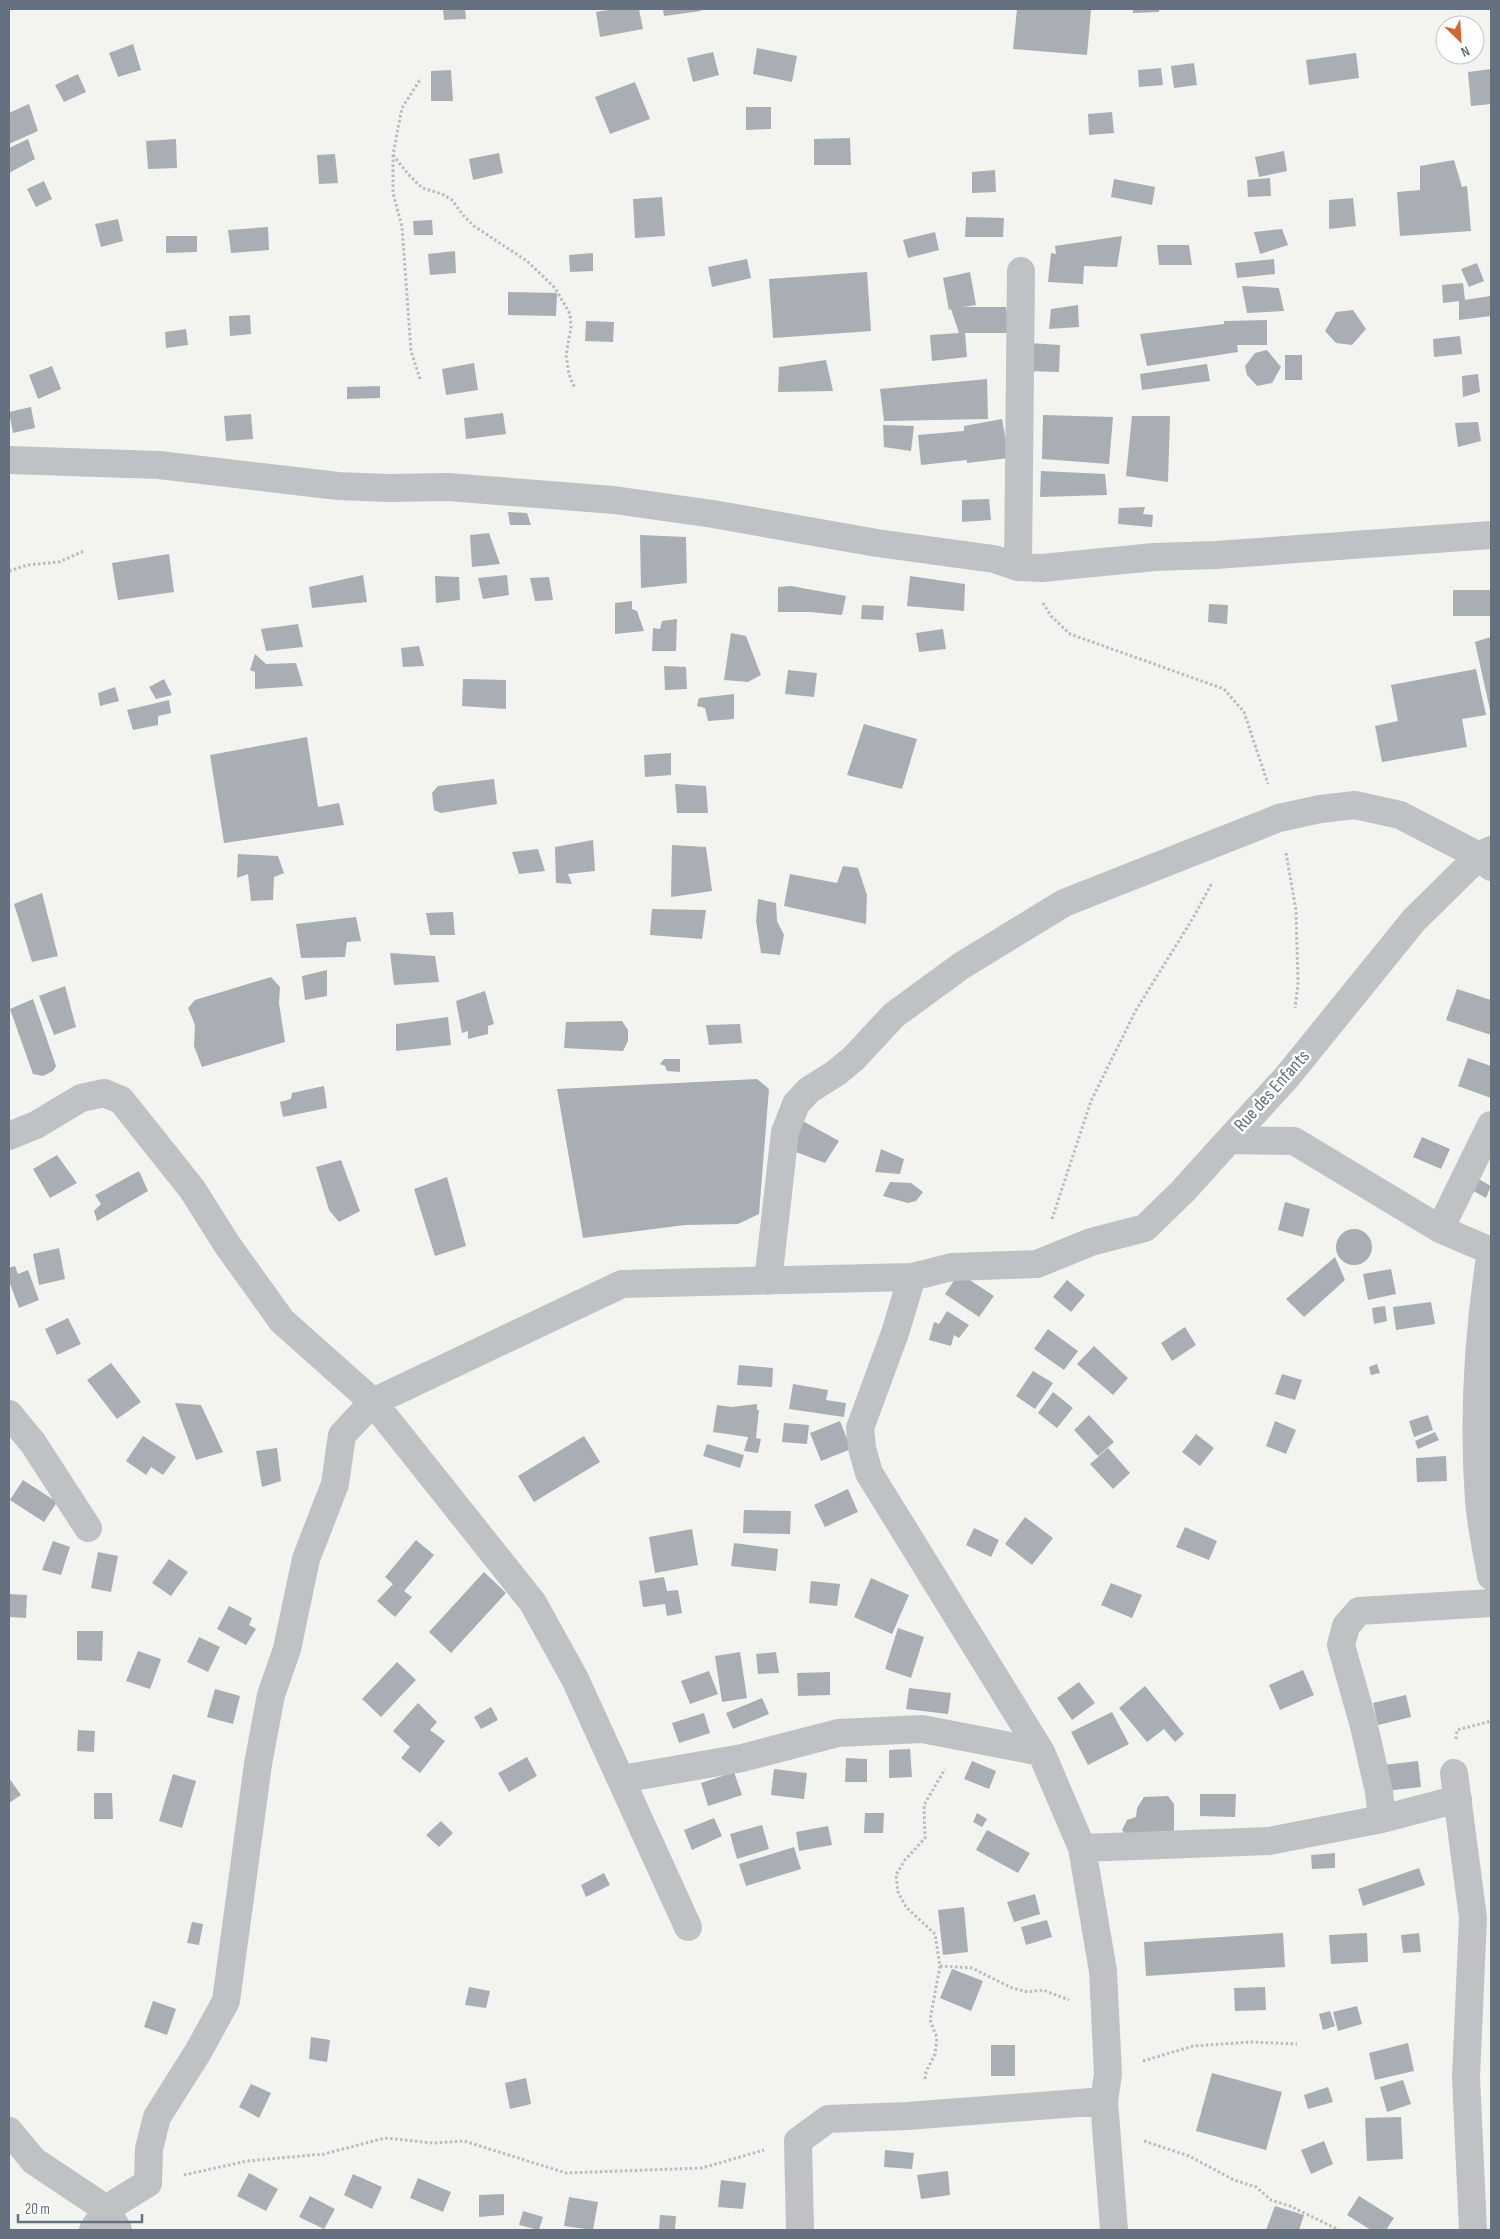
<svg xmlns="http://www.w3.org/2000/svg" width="1500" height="2239" viewBox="0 0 1500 2239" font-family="'Sofia Sans Condensed',sans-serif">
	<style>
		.building { fill: #a8aeb3 }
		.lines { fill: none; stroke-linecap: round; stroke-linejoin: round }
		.path { stroke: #b9bbbd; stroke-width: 3; stroke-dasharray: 2.5 2.5; stroke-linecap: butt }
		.minor { stroke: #bfc2c5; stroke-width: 28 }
		.labels { text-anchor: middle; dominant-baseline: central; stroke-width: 5; stroke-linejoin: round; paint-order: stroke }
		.street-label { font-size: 19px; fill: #65717e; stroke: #fff }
	</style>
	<rect width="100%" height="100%" fill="#f3f4f0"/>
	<path class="building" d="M443,9H465L466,19L444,20Z
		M615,9H639L643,29L600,37L596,12Z
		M663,9H700L701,11L664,16Z
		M1017,9L1091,10L1087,55L1013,49Z
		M1133,9H1159V12L1133,13Z
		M133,44L141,70L118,77L109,53Z
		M757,48L797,56L792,82L753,74Z
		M713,52L719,75L693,82L687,58Z
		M1356,53L1359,78L1309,85L1306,60Z
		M1194,63L1197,85L1174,88L1171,66Z
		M1161,68L1163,85L1139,87L1138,70Z
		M1491,69V104L1471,106L1468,72Z
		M451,70L453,101H431V71Z
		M78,74L86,92L64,102L55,85Z
		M635,82L650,119L610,134L595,97Z
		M29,104L38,131L9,144V113Z
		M746,107H771V129L746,130Z
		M1112,112L1114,133L1089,135L1088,114Z
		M850,138L851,165H814V139Z
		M28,139L35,159L9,173V148Z
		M176,139L177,168L148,169L146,141Z
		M1284,151L1287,171L1259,177L1255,157Z
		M499,153L503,173L473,180L469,159Z
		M335,154L338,183L319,184L317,155Z
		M1454,160L1462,187L1467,186L1471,231L1400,236L1397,192L1420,190V166Z
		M995,170L996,192L972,193V172Z
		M1270,178L1271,196L1248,197L1247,180Z
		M1114,179L1155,187L1152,205L1111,197Z
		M44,181L52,199L36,207L27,189Z
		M662,197L665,236L635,238L633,199Z
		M1353,198L1356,226L1329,229V200Z
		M966,217L1004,218L1003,237H965Z
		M118,219L123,241L101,247L95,224Z
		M432,220L433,235H414L413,221Z
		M268,227L269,250L231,253L228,230Z
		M1282,229L1288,245L1260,254L1254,232Z
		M935,232L939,250L908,258L903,240Z
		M166,236H197V252L166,253Z
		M1122,236L1117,267L1084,266L1083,284L1048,282L1051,253L1056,254L1055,246Z
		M1157,245H1189L1192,265H1159Z
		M455,251L456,273L430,275L428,254Z
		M593,253V271L570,272L569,255Z
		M747,259L751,278L712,287L708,267Z
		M1274,259L1275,274L1237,278L1235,263Z
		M1477,263L1484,281L1469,287L1461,269Z
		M867,272L871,331L773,338L769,279Z
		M970,272L976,305L963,307H1006L1010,333H965L967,357L932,361L930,335L959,333L951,309L949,310L943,278Z
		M1463,283L1465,300L1490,296L1491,316L1459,320V301L1443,303L1442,285Z
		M1242,286L1279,288L1284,311L1247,313Z
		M508,292L557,293L556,316L508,315Z
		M1078,305L1079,327L1049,329L1051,309Z
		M1353,310L1366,329L1352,345L1336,343L1325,331L1336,312Z
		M250,315L251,334L230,336L229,316Z
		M1267,320V345H1237L1238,352L1147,366L1140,334L1224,324V321Z
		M586,321L614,322L613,342L585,341Z
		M186,329L188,345L166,348L165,332Z
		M1460,336L1462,354L1434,357L1433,339Z
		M1029,343L1060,345L1059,372L1028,371Z
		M1267,350L1281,367L1272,383L1257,386L1247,375L1245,366L1255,353Z
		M1285,355H1302V380H1285Z
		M826,360L833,391L778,392L779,367Z
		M474,363L478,390L446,395L442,369Z
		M1207,364L1210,381L1142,390L1140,374Z
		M52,366L61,389L38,399L29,375Z
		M1478,374L1480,392L1463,397L1462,376Z
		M987,379L988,419L884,421L880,389Z
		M380,386V398L347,399V387Z
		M31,407L35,428L13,433L9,412Z
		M503,413L506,434L466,439L464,418Z
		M251,414L253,439L226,441L224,416Z
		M1043,415L1113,417L1109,464L1042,459Z
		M1132,416H1170L1168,482L1126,476Z
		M1002,419L1009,458L967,463V460L921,465L918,435L964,431V426Z
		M1478,422L1481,441L1458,447L1455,423Z
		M883,425L914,426L911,451L884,447Z
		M1041,471L1105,474L1107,495L1040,497Z
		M989,499L991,520L962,522V500Z
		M1145,507L1143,514L1153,515L1152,527L1118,524L1119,508Z
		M508,512L527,513L531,525H510Z
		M489,533L500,564L472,567L470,535Z
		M640,535L686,537L687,583L641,588Z
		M169,554L174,592L118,600L112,563Z
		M363,575L367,602L312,608L309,587Z
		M507,575L509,595L483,599L478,578Z
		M435,576L459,577L460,600L436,603Z
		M910,576L965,584L964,611L907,606Z
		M549,577L553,600L535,601L530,578Z
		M791,586L846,596L842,615L810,612H778V587Z
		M1453,590H1491V616H1453Z
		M632,601V609L637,611L644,631L615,634V603Z
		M1209,604L1228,605L1227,624L1208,622Z
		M862,605L884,606L883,620L861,619Z
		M677,619L676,651H652L653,628L660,629L662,621Z
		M298,624L303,647L266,651L261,629Z
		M943,629L946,649L919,652L916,633Z
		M731,633L746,636L761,675L748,682L724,680Z
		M1491,637V710H1490L1475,642Z
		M419,646L424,666L403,667L401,648Z
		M255,654L266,664L296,663L303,686L255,689V672L250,670Z
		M664,666L686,667L687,689L665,690Z
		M1476,669L1486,715L1462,719L1467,747L1382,762L1375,726L1398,721L1391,685Z
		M788,670L817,673L814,697L785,694Z
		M164,679L172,695L156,699L149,687Z
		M463,679L506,680V709L462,706Z
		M115,687L119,701L100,706L98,693Z
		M734,694V719L708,721L705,708L697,706L699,698Z
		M169,700L171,713L158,716V725L133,730L127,710Z
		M864,724L917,739L902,789L847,775Z
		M307,737L318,807L339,803L344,825L224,843L210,755Z
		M671,753V775L645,777L644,755Z
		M494,779L497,804L441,813L434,810L432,793L438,786Z
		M675,784L706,786L708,813H677Z
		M593,840L595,871L568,874L572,884L556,883L555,847Z
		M672,845L706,847L712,891L671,897Z
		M538,849L545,871L519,874L512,852Z
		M238,854L278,856L284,873L274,877L273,900L251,901L248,874L237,878Z
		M843,866L858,868L867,895L866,924L784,906L790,874L837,883Z
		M42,893L58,956L32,962L14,904Z
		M758,899L776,903L777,921L784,935L780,955L761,953L756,921Z
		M652,909L706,910L702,939L650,935Z
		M453,912L455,935H430L426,913Z
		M356,917L361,941L347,942L345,957L301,958L296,924Z
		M390,953L435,956L439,982L394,985Z
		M327,970V996L305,1000L302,976Z
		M271,977L280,987L279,1003L285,1042L202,1067L194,1046L195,1025L188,1008L195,1000Z
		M65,986L76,1027L54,1035L39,996Z
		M1457,989L1491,1000V1035L1446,1020Z
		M485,991L494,1024L488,1026V1034L468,1039V1031L462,1033L456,1001Z
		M33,999L56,1066L53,1071L43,1076L33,1074L10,1009Z
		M448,1017L451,1045L396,1051V1024Z
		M622,1021L628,1030V1041L623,1051L564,1048L566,1022Z
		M740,1024L742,1043L709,1045L706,1025Z
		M1468,1058L1491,1066V1098L1458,1086Z
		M664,1059H680V1072L667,1071L665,1066L660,1064Z
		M757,1079L769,1089L759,1214L738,1224L685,1225L583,1238L557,1089Z
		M324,1086L327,1108L283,1117L280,1102L291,1099L292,1093Z
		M799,1119L839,1141L825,1163L788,1149Z
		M1422,1137L1450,1149L1441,1169L1413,1157Z
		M881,1149L904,1159L900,1174L875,1172Z
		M57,1155L77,1183L50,1198L33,1169Z
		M341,1160L360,1211L339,1222L329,1210L316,1167Z
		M139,1171L148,1191L97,1221L94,1211L101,1204L95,1195Z
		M447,1177L466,1246L435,1256L414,1189Z
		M1475,1177L1491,1186L1486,1198L1468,1188Z
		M890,1182L911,1183L923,1192L916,1201L908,1203L883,1196Z
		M1285,1202L1310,1209L1303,1237L1278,1230Z
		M1336 1247a18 18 0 1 1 36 0a18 18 0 1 1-36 0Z
		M59,1248L65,1279L39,1285L33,1254Z
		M1335,1257L1345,1280L1304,1317L1286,1299Z
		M15,1266L18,1274L28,1270L39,1300L19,1308L9,1281V1268Z
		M1391,1269L1396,1294L1368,1300L1363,1274Z
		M959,1273L994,1296L979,1317L945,1294Z
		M1067,1280L1085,1295L1071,1312L1053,1297Z
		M1431,1302L1435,1324L1396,1330L1393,1307Z
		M1385,1306L1387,1321L1374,1324L1372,1308Z
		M947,1311L969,1325L959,1338L954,1335L951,1346L929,1340L934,1322L939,1324Z
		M68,1318L81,1344L57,1355L45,1329Z
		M1185,1327L1196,1345L1172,1361L1161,1343Z
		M1048,1329L1078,1351L1064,1370L1034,1349Z
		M1094,1346L1128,1378L1113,1395L1077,1364Z
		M111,1363L141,1402L117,1419L87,1380Z
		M1377,1364L1380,1373L1371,1375L1369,1367Z
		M739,1365L773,1368L772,1387L737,1385Z
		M1033,1371L1053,1383L1035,1409L1016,1396Z
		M1282,1374L1302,1380L1295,1400L1275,1394Z
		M793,1384L828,1390L826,1400L846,1403L844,1417L789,1409Z
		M1053,1392L1073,1408L1057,1428L1038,1413Z
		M175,1403L201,1405L223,1452L196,1460Z
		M757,1404V1410H759L756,1438L761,1439L758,1453L744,1451L748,1437L713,1432L717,1405L732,1407Z
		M1089,1415L1114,1442L1098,1456L1074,1430Z
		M1428,1415L1433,1430L1414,1437L1409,1421Z
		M840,1421L851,1449L821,1461L810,1433Z
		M1275,1421L1296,1430L1286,1454L1266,1446Z
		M784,1423L809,1425L807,1444L782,1442Z
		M1435,1432L1439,1440L1418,1449L1415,1441Z
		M1196,1434L1214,1448L1200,1466L1182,1452Z
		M143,1436L176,1457L163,1475L151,1467L146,1475L126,1461Z
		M584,1436L600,1462L534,1502L518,1476Z
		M707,1444L744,1455L740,1468L703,1456Z
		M277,1448L281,1481L262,1487L256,1451Z
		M1108,1448L1130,1473L1113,1489L1090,1464Z
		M1446,1456L1447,1481L1417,1482L1416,1458Z
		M23,1480L57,1502L44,1522L10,1500Z
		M848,1489L858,1512L825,1527L814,1505Z
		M744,1510L791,1511L790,1534L743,1533Z
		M1025,1517L1053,1538L1032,1565L1005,1544Z
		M1185,1527L1217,1541L1209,1560L1176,1547Z
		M974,1528L999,1540L991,1557L966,1545Z
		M692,1529L698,1565L655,1573L649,1537Z
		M416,1540L434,1555L404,1591L412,1597L395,1617L377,1601L393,1584L385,1577Z
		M53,1541L70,1547L61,1575L42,1570Z
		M734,1543L778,1549L776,1571L731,1566Z
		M98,1552L118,1556L111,1592L91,1588Z
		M169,1559L188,1572L171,1596L152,1583Z
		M484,1572L506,1593L451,1653L429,1632Z
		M664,1577L667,1591L678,1590L682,1613L667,1616L665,1604L643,1607L639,1581Z
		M871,1578L909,1595L892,1634L854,1617Z
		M811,1581L840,1584L837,1606L809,1603Z
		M1111,1583L1142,1595L1132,1618L1101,1605Z
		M9,1594L27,1595L26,1618L9,1617Z
		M229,1606L252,1618L249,1625L256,1629L246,1645L217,1629Z
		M898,1628L924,1637L911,1678L885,1669Z
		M77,1631H103L102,1661L77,1660Z
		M199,1637L220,1647L208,1672L187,1662Z
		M138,1651L161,1659L150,1689L126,1681Z
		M740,1652L747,1698L722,1702L715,1656Z
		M776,1652L779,1673L758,1674L756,1654Z
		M397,1662L416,1680L381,1717L362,1699Z
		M1303,1670L1314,1695L1280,1710L1269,1685Z
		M709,1671L718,1694L690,1704L681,1681Z
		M830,1672V1695L798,1696L797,1673Z
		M1079,1682L1095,1703L1072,1720L1057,1698Z
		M1145,1686L1184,1734L1175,1742L1164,1729L1147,1742L1119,1708Z
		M909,1688L951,1693L948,1714L906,1709Z
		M215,1689L240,1696L233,1724L207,1717Z
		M1406,1695L1411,1717L1378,1725L1373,1703Z
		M762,1698L769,1714L733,1729L726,1713Z
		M418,1703L437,1722L430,1730L445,1741L420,1773L401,1758L410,1747L393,1731Z
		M491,1707L498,1720L481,1729L474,1717Z
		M1112,1712L1129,1744L1088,1765L1071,1732Z
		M704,1713L710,1733L679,1743L672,1723Z
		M78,1730L95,1731L94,1752L77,1751Z
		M910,1749L912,1777L889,1778V1750Z
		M527,1757L537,1776L509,1792L498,1773Z
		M846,1758L867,1759V1782H845Z
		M972,1761L996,1771L989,1789L964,1779Z
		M1418,1761L1421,1787L1385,1791L1383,1765Z
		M774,1769L807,1773L804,1799L771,1795Z
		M734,1772L742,1795L708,1806L701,1783Z
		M173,1774L196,1781L182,1828L159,1821Z
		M9,1778L21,1795L9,1803Z
		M94,1793H112L113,1819H94Z
		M1200,1794H1236L1235,1817L1200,1816Z
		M1168,1796L1174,1804V1835L1127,1836L1122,1830L1127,1820L1136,1817L1137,1808L1144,1797Z
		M865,1813H884L883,1833H864Z
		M977,1813L987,1819L982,1827L973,1822Z
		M714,1818L722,1836L692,1850L684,1830Z
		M441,1821L453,1833L439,1847L426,1835Z
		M762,1825L769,1849L737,1859L730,1834Z
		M828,1826L832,1845L799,1851L796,1832Z
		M987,1830L1030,1853L1018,1873L976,1850Z
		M794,1847L801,1869L746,1886L739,1864Z
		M1335,1853V1868L1312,1869L1311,1855Z
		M1419,1868L1425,1885L1363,1906L1358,1889Z
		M604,1873L610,1885L586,1897L581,1885Z
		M1035,1894L1040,1914L1014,1922L1007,1902Z
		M964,1907L968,1952L943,1955L938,1910Z
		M1047,1920L1052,1937L1026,1945L1021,1927Z
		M192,1922L203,1924L199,1945L187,1943Z
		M1283,1933L1285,1967L1146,1976L1144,1942Z
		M1367,1933L1368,1962L1331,1964L1329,1935Z
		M1419,1933L1421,1952L1403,1953L1401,1935Z
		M952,1969L983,1981L971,2011L940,1998Z
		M469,1987L490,1991L486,2008L465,2005Z
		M1265,1987L1266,2010L1235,2011L1234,1988Z
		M153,2001L176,2009L167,2035L144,2027Z
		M1357,2006L1362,2024L1338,2031L1333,2012Z
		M1330,2011L1335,2026L1323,2030L1319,2014Z
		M311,2037L330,2040L327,2062L309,2059Z
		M1408,2043L1414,2071L1375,2080L1369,2053Z
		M991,2045H1015V2076H991Z
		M1212,2073L1282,2092L1266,2150L1196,2131Z
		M526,2078L531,2104L510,2109L505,2083Z
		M1403,2080L1411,2104L1387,2112L1380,2087Z
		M251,2084L271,2093L259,2118L239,2107Z
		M1328,2087L1333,2102L1308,2109L1304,2095Z
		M1401,2117L1403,2159L1367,2161L1365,2118Z
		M1324,2141L1333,2164L1311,2174L1301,2150Z
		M885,2150L914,2153L912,2169L884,2167Z
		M948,2171L950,2195L921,2199L917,2175Z
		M249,2173L278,2189L266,2211L237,2196Z
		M353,2174L382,2187L372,2209L344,2195Z
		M418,2178L451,2192L443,2212L410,2198Z
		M721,2180L746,2183L743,2209L718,2207Z
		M504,2194V2215L479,2217V2195Z
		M310,2196L335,2209L324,2229L299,2217Z
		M1359,2196L1394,2218L1386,2230H1371L1347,2215Z
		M569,2197L598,2202L593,2230L564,2226Z
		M1275,2206L1304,2215L1299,2230H1266Z
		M523,2211L543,2217L539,2230L519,2225Z
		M660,2215L676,2216L675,2230L659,2229Z"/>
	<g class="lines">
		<path class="path" d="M393,155L408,174L422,188L442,194L452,200L463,215L474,226L527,261L555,288L570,314L571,328L566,355L569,374L575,389
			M420,379L411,351L402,227L393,193V155L402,108L421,78
			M9,571L27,565L59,562L84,551
			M1043,603L1051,616L1070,634L1224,689L1244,712L1268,784
			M1286,853L1296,910L1298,983L1295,1008
			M1052,1219L1091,1101L1136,1010L1193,918L1212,883
			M1456,1739L1457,1730L1491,1721
			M940,1966L972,1968L1012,1988L1028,1992L1043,1990L1069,2000
			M1143,2061L1193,2046L1251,2042L1297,2044
			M925,2079L926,2072L935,2054L937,2038L930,2020L940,1966L935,1934L906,1907L898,1892L896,1875L905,1860L925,1838L924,1805L945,1769
			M1144,2141L1189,2156L1234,2180L1256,2187L1271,2200L1290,2206L1339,2230
			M184,2175L247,2161L324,2154L385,2138L433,2143L464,2141L566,2173L702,2168L764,2150"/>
		<path class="minor" d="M9,460L159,465L338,486L387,488L448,487L614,500L713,514L877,543L994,559L1018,567L1042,568L1154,557L1216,555L1491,535
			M1018,567L1021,271
			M1491,850L1479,856L1414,920L1286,1078L1229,1140L1294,1141L1440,1229L1491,1251
			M9,1136L36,1125L81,1098L104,1093L121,1100L192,1189L228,1246L282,1321L373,1402L533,1603L575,1679L688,1927
			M1440,1229L1491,1125
			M1491,1251C1478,1334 1473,1418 1479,1501C1481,1526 1487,1552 1491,1576
			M912,1277L895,1333L860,1428L862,1448L869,1473L1041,1752L1082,1848L1103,1971L1108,2074L1104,2101L1114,2230
			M768,1281L785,1132L796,1104L809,1090L836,1073L854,1058L894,1015L961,966L1064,903L1279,818L1320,809L1355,805L1400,815L1479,856L1491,867
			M9,1414L33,1443L88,1528
			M1454,1773L1473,1918L1466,2077L1473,2230
			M622,1779L742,1758L838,1733L922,1729L1041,1752
			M1382,1819L1379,1792L1364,1726L1341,1645L1346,1626L1359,1611L1491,1603
			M1082,1848L1269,1841L1382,1819L1458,1799
			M9,2131L34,2161L106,2209L118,2230
			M93,2230L106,2209L148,2183L149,2149L157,2117L198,2052L226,2001L258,1764L271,1695L287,1649L306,1559L335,1484L342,1435L373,1402L622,1284L912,1277L952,1267L1037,1264L1091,1242L1145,1228L1183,1191L1229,1140
			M800,2230L798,2141L828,2119L907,2116L1104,2101"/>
	</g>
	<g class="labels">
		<g class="street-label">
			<text transform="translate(1272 1091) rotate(-48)">Rue des Enfants</text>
		</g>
	</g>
	<rect width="1500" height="2239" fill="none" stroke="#65717e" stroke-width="20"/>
	<g transform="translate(1460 40) rotate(155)"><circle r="24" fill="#ffffff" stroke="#c1c6cb"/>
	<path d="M0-4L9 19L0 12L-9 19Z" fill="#d36630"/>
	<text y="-8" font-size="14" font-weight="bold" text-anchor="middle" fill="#65717e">N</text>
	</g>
	<path d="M18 2214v8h124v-8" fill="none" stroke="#65717e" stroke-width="2.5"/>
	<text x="25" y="2214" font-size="15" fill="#65717e" stroke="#ffffff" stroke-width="4" paint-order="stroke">20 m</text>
</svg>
